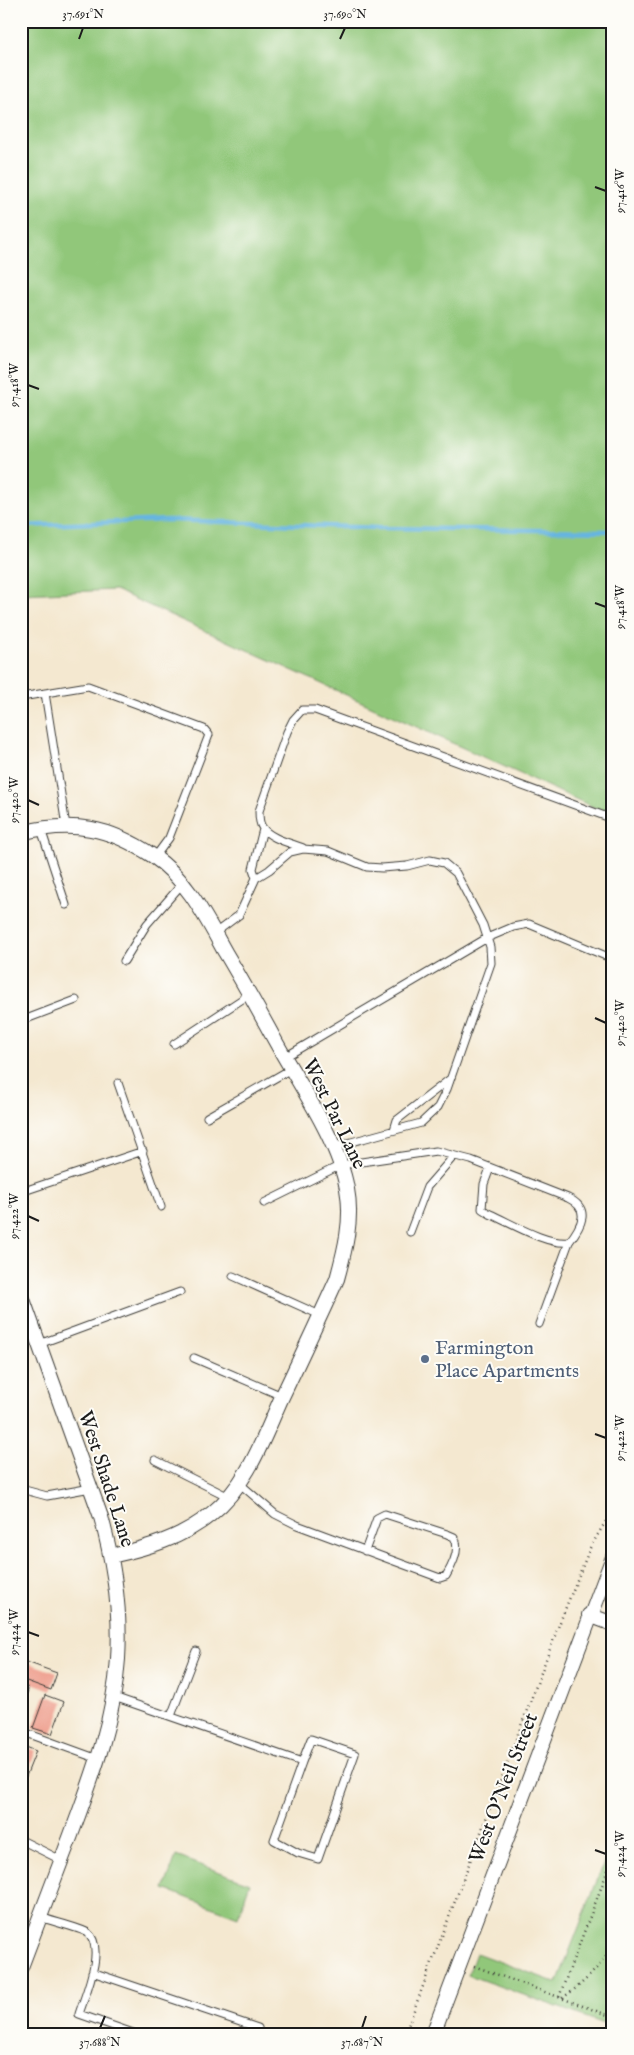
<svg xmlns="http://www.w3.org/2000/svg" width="634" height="2055" viewBox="0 0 634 2055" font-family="'IM FELL English',serif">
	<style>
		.green { fill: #91c77a; stroke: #56724b }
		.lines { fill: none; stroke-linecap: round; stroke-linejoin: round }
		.stream { stroke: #66b5e0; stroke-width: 4.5 }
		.building { fill: #ee9c8b }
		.lane-casing { stroke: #3c3b37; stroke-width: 9 }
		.street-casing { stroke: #3c3b37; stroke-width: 16 }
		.path { stroke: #3c3b37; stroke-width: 2.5; stroke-dasharray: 1 4; stroke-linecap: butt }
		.lane { stroke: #fff; stroke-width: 7 }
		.street { stroke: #fff; stroke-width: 14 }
		.ticks { fill: none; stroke: #1c1c1c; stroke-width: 2 }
		.service-dot { fill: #5c6f8a; stroke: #fdfcf7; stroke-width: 2 }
		.labels { text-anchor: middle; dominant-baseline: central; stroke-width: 4; stroke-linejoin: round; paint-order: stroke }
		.street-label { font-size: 20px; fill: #1c1c1c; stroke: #fdfcf7 }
		.service-label { font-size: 20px; fill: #4e5e75; stroke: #fdfcf7; text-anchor: start }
		.neatline { fill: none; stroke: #1c1c1c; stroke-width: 2 }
		.ticks-label { font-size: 12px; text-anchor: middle; fill: #1c1c1c }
	</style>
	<rect width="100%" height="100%" fill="#fdfcf7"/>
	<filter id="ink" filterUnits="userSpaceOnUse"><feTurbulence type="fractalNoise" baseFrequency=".02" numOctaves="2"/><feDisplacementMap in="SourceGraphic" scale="10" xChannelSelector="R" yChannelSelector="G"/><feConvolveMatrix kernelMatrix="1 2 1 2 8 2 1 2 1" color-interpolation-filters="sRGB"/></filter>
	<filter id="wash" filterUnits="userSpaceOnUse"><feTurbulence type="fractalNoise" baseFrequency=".0096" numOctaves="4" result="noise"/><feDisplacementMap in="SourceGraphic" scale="20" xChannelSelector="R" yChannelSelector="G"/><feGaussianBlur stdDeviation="1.12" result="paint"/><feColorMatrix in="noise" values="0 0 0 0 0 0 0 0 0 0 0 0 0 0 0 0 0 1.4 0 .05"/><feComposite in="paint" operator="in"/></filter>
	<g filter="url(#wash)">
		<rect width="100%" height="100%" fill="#f4e8d0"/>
		<path class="green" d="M21,21H613V816L115,590L21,594Z
			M613,1840V2027L468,1975L476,1953L557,1983Z
			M176,1856L250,1883L238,1917L164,1889Z"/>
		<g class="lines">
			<path class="stream" d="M21,526L169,520L379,528L613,531"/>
		</g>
		<g id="blocks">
			<path class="building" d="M21,1660L57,1673L51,1690L21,1679Z
				M45,1695L64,1702L52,1734L33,1728Z
				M21,1745L36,1751L21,1789Z"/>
		</g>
	</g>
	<g filter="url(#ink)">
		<use href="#blocks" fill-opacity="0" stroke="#3c3b37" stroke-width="1"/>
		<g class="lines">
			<g class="lane-casing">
				<path id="lane" d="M45,693L66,826
					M21,697L88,686L204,729L209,735L169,838L155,857
					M41,829L66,905
					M303,848C291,843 270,839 262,827C259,823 259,817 259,811L287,732L293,720L302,710H315L613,819
					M256,878L253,869L263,829
					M215,933L239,915L256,878L269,870L290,852L303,849L328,851L367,867L382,868L407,866L430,860L444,863L456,873L483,925L490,947L491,963L447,1089L438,1107L421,1123L333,1147
					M124,961L147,924L182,884
					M21,1021L76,1000
					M174,1044L250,994
					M285,1057L487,938L513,927L529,924L613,959
					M118,1083L161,1207
					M207,1117L291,1069
					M394,1130L397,1120L450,1079
					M21,1192L143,1151
					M264,1203L341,1165L436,1151L471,1160L568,1198C591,1209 582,1225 569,1242C546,1245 511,1223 490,1214L482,1209L484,1184L490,1168
					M410,1232L427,1187L454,1156
					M233,1276L320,1315
					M539,1324L569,1242
					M39,1344L180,1292
					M194,1358L282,1396
					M155,1460L229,1497
					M239,1483L275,1514L297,1525L440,1578L446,1576C452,1566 461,1548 454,1537L447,1534L385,1514L377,1518L365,1551
					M21,1489L47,1496L91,1488
					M21,1689L24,1690L21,1698
					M114,1697L302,1762L274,1840L298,1853L318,1859L355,1754L311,1739L302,1762
					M171,1716L196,1651
					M21,1731L98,1759
					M21,1840L61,1860
					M40,1917C50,1921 81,1928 88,1933C106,1948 85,1995 79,2014L136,2034
					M92,1972L258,2028L256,2034"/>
			</g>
			<g class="street-casing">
				<path id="street" d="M21,833C72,820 110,827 153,856C187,879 206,918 225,952C243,982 260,1013 277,1044C301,1087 339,1142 347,1189C353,1219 345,1250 337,1279C319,1319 300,1359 281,1399C263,1439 247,1486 211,1514C182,1538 147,1548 111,1556
					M21,1294L101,1517C114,1563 121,1611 118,1659C114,1721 92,1778 71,1835C54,1879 38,1923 21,1967
					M589,1615L613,1624
					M433,2034L613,1557"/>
			</g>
			<path class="path" d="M474,1966L613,2017
				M559,1997L613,1857
				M562,1998C584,1984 598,1968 613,1947
				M405,2034L562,1617L590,1548L613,1509"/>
			<use href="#lane" class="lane"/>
			<use href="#street" class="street"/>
		</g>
	</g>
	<path class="ticks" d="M79,39L83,28M340,39L345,28M595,187L606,191M28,385L39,389M595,603L606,607M28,800L39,805M595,1018L606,1023M28,1216L39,1221M595,1434L606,1438M28,1632L39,1636M595,1850L606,1854M100,2028L105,2016M362,2028L366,2016"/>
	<circle class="service-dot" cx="425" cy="1359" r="5"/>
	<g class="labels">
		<g class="street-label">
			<text transform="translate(334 1114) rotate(64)">West Par Lane</text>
			<text transform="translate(106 1479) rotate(72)">West Shade Lane</text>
			<text transform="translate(504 1788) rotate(-69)">West O'Neil Street</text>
		</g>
		<g class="service-label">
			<text x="435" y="1348">Farmington<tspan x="435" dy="23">Place Apartments</tspan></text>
		</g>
	</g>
	<rect width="634" height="2055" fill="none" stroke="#fdfcf7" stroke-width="55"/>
	<rect x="28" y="28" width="578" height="2000" class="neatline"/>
	<g class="ticks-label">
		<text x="83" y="18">37.691°N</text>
		<text x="345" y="18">37.690°N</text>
		<text transform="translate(620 191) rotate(-90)" y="4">97.416°W</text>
		<text transform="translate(14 385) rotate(-90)" y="4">97.418°W</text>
		<text transform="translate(620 607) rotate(-90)" y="4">97.418°W</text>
		<text transform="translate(14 800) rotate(-90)" y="4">97.420°W</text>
		<text transform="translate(620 1023) rotate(-90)" y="4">97.420°W</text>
		<text transform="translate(14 1216) rotate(-90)" y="4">97.422°W</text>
		<text transform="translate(620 1438) rotate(-90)" y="4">97.422°W</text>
		<text transform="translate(14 1632) rotate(-90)" y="4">97.424°W</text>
		<text transform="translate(620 1854) rotate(-90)" y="4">97.424°W</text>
		<text x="100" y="2046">37.688°N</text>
		<text x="362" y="2046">37.687°N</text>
	</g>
</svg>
